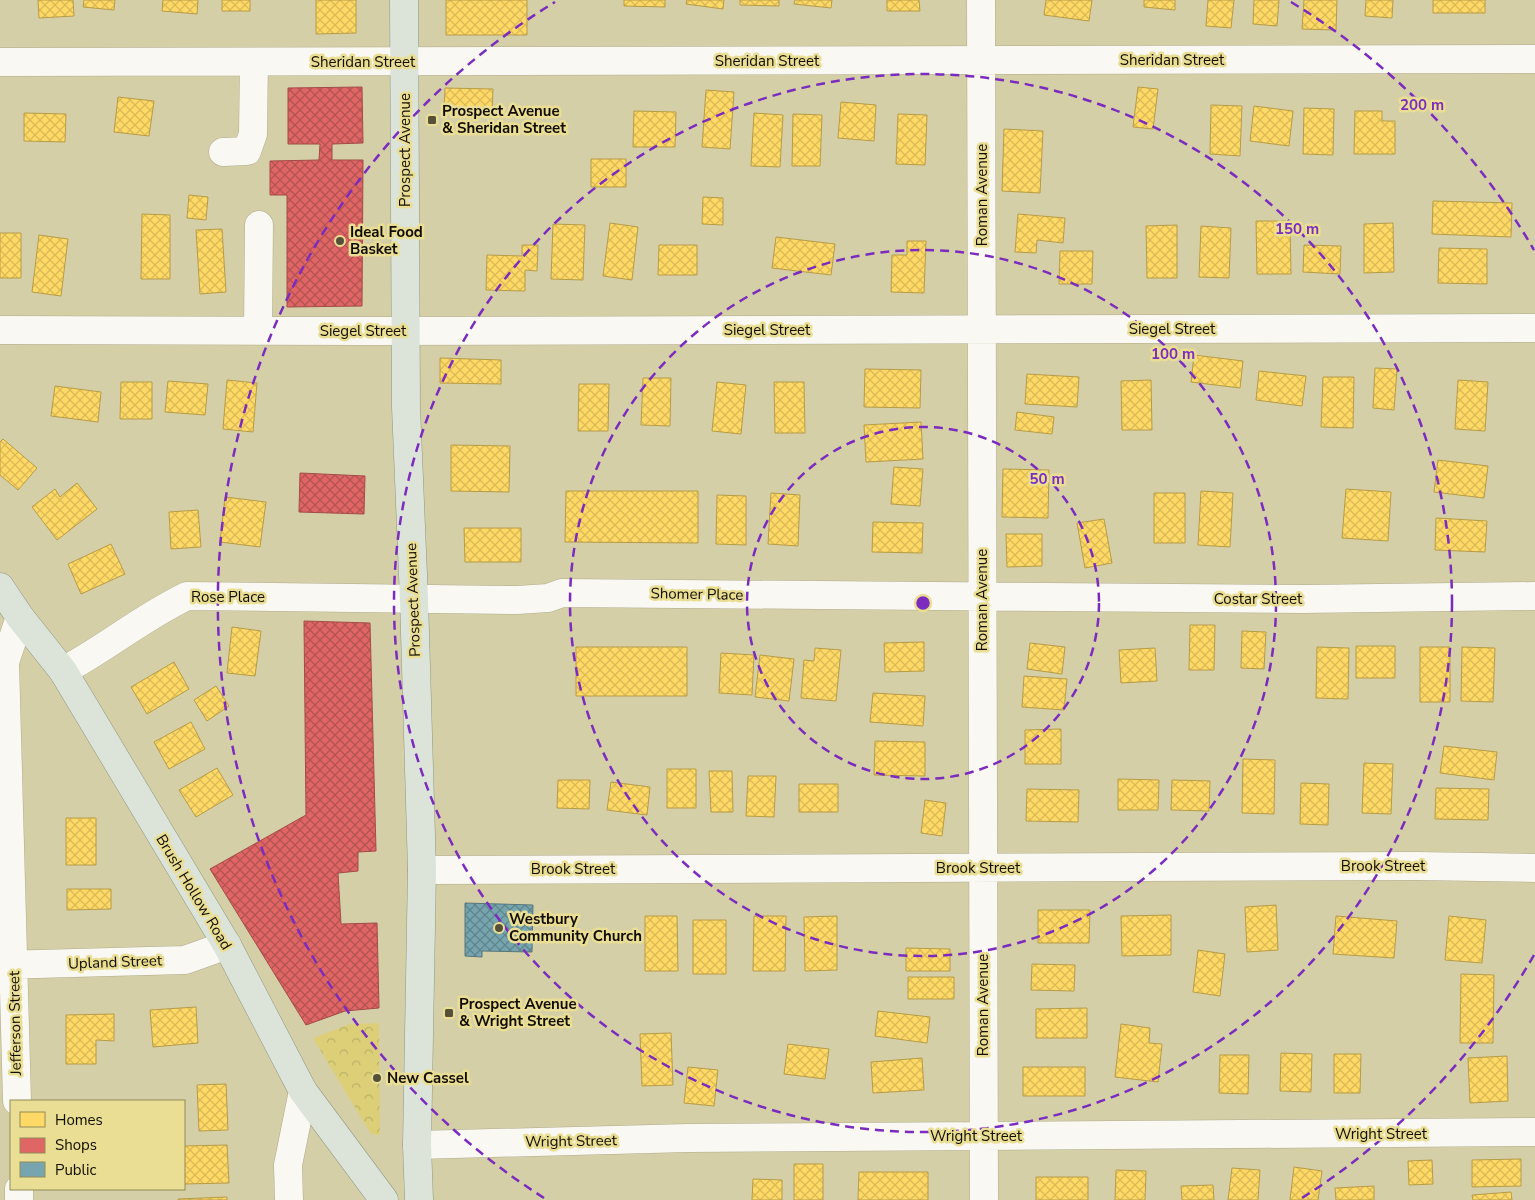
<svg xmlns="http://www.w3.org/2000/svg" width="1535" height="1200" viewBox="0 0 1535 1200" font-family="'Nunito Sans',sans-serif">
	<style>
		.park { fill: url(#park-crowns) }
		.homes { fill: url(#homes-cross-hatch); stroke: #b79c47 }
		.shops { fill: url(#shops-cross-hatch); stroke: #a24b47 }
		.public { fill: url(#public-cross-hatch); stroke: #57777a }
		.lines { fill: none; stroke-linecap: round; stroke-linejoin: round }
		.minor-casing { stroke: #b0ab8b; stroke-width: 29 }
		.major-casing { stroke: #8c987e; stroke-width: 29 }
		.minor { stroke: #f9f8f2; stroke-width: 28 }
		.major { stroke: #dce4da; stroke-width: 28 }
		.ring { fill: none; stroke: #7b2cbf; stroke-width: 2.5; stroke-dasharray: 9 6 }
		.poi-dot { fill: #55503a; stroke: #e9de93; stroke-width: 2 }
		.labels { text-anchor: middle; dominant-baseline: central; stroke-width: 5; stroke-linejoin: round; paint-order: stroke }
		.street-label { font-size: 15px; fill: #100c00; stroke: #e9de93 }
		.poi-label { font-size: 15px; font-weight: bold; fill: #100c00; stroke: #e9de93; text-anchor: start }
		.centre { fill: #7b2cbf; stroke: #e9de93; stroke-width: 2.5 }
		.ring-label { font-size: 15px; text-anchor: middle; font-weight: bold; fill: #7b2cbf; stroke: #e9de93; stroke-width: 5; stroke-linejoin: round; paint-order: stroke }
	</style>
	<defs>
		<pattern id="park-crowns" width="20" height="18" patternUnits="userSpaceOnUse" patternTransform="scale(1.25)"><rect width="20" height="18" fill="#dccf78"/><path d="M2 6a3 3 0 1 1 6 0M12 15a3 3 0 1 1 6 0" fill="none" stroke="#bcb166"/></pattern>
		<pattern id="homes-cross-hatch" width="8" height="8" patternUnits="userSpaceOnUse" patternTransform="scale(1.25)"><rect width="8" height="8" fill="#ffd966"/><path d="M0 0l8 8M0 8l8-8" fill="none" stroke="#dab957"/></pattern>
		<pattern id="shops-cross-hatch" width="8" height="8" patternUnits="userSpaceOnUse" patternTransform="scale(1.25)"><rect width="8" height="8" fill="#e06666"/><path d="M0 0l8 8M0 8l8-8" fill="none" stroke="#b45252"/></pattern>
		<pattern id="public-cross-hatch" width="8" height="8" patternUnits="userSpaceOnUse" patternTransform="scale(1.25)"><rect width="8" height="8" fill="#76a5af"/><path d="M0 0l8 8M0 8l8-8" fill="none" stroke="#5f858c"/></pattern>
	</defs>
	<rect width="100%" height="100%" fill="#d5cfa7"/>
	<path class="park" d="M379,1023L380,1135L371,1134L313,1038L350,1024Z"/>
	<path class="homes" d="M38,0H73L74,16L39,18Z
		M84,0H115L114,10L83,7Z
		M163,0H198L197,14L162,11Z
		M222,0H250V11H222Z
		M316,0H356V33L316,34Z
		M446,0H527V35H446Z
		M624,0H665V7L624,6Z
		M687,0H724L723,9L686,4Z
		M740,0H779V6L740,5Z
		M795,0H832L831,8L794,4Z
		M887,0H919L920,11H887Z
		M1046,0H1092L1089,21L1044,15Z
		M1144,0H1175V10L1144,7Z
		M1208,0H1234L1231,28L1206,26Z
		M1254,0H1279L1277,26L1253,24Z
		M1304,0H1337L1336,30L1302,29Z
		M1366,0H1393L1392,18L1365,16Z
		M1433,0H1485V13H1433Z
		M1138,87L1158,89L1153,129L1133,127Z
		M445,88L493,89L492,113L444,112Z
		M706,90L734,92L730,149L702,147Z
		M118,97L154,101L149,136L114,132Z
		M841,102L876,105L874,141L838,138Z
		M1211,105L1242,106L1240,156L1210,154Z
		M1254,106L1293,111L1289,146L1250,141Z
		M1304,108L1334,109L1333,155L1303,154Z
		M634,111L676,112L675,147H633Z
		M1355,111H1382V121H1395V154H1354Z
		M24,113L66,114L65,142L24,141Z
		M754,113L783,115L780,167L751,166Z
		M793,114L822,115L820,166H792Z
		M898,114L927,115L925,165L896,164Z
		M1004,129L1043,131L1040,193L1002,191Z
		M591,159H626V187H591Z
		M189,195L208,197L206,220L187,218Z
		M703,197L723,198V225L702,224Z
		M1433,201L1512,203L1511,237L1432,234Z
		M142,214L170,215V279H141Z
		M1018,214L1065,218L1063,243L1037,240L1036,253L1015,252Z
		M1256,221H1290L1291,274H1257Z
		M610,223L638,227L632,280L603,276Z
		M1393,223L1394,272L1364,273V224Z
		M553,224L585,225L583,280L551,279Z
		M1177,225V278H1147L1146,226Z
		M1201,226L1231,228L1229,278L1199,277Z
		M222,229L226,292L200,294L196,230Z
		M0,233H21V278H0Z
		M39,235L68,239L61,296L32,292Z
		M776,237L835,244L831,275L772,268Z
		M907,241H926L924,293L891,292L892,255H907Z
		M522,245H538L537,271L525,270V291L486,290L487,255L522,256Z
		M659,245H697V275H658Z
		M1304,245L1341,246L1340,274L1303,272Z
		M1439,248L1487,249V284L1438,283Z
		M1060,251H1093L1092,284H1059Z
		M1194,355L1243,361L1240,388L1191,382Z
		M440,358L501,360V384L440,383Z
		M1375,368L1397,369L1394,410L1373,408Z
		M865,369L921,370L920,408L864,407Z
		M1259,371L1306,376L1302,406L1256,400Z
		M1027,374L1079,377L1077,407L1025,404Z
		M1323,377H1354L1353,428L1321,427Z
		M643,378H671L670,426L641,425Z
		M227,380L257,383L253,432L223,429Z
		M1151,380L1152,430H1122L1121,381Z
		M1458,380L1488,382L1485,431L1455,429Z
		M168,381L208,384L205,415L165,412Z
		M121,382H152V419H120Z
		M717,382L746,385L741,434L712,431Z
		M774,382H804L805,433H775Z
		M579,384H609L608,431H578Z
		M55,386L101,392L98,422L51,416Z
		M1017,412L1054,417L1052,434L1015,430Z
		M921,422L923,459L866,462L864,425Z
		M3,439L37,468L18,490L0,475V442Z
		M451,445L510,446L509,492L451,491Z
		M1438,460L1488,466L1484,498L1434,492Z
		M894,467L923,469L920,506L891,504Z
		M1003,469L1049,470L1048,518L1002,517Z
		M77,483L97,509L57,540L32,507L55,489L60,497Z
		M1346,489L1391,492L1388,541L1342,538Z
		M566,491H698V543L565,542Z
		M1201,491L1233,493L1230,547L1198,545Z
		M771,493L800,495L798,546L768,544Z
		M1154,493H1185V543H1154Z
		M717,495L746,496V545L716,544Z
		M225,497L266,502L260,547L220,542Z
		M198,510L201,547L171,549L169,512Z
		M1436,518L1487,521L1485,552L1435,550Z
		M1104,519L1112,563L1085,568L1077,523Z
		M873,522L923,523L922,553L872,552Z
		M464,528H521V562H465Z
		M1006,534H1042V566L1007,567Z
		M111,544L125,574L81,594L68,564Z
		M1190,625H1215L1214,670H1189Z
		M232,627L261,631L255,676L227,673Z
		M1242,631L1266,632L1264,669L1241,668Z
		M924,642V671L885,672L884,643Z
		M1030,643L1065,647L1062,674L1027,669Z
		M1356,646H1395V678H1356Z
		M576,647H687V696H576Z
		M1317,647L1349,648L1348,699L1316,698Z
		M1420,647H1450V702H1420Z
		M1462,647L1495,648L1493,702L1461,701Z
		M815,648L841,650L836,701L801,698L804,660L814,661Z
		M1155,648L1157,681L1121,683L1119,650Z
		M721,653L754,655L752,695L719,693Z
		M760,655L794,659L789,701L755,697Z
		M174,662L189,689L147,714L131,687Z
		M1024,676L1067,679L1064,710L1022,707Z
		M216,686L229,706L207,721L194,700Z
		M873,693L925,696L923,726L870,722Z
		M191,722L205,749L169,769L154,742Z
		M1061,729V764H1025V730Z
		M875,741L925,742V776L874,775Z
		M1444,746L1497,752L1494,780L1440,773Z
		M1243,759L1275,760L1274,814L1242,813Z
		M1364,763L1393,764L1391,814L1362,813Z
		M217,768L233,795L196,817L179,790Z
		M667,769H696V808H667Z
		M709,771H732L733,812H711Z
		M748,776H776L774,817L746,816Z
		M1118,779L1159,780L1158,810H1118Z
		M558,780H590L589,809L557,808Z
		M1172,780L1210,781L1209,811L1171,810Z
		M611,782L650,787L647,815L607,810Z
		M1301,783L1329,784L1328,825L1300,824Z
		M799,784H838V812H799Z
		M1436,788L1489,789L1488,820L1435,819Z
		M1027,789L1079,790L1078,822L1026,821Z
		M925,800L946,803L942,836L921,833Z
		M66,818H96V865H66Z
		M67,889H111V909L67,910Z
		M1276,905L1278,950L1247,952L1245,907Z
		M1038,910H1090L1089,943H1038Z
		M1171,915V955L1122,956L1121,916Z
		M645,916H677L678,971H645Z
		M754,916H786L785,971H753Z
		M837,916V970L805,971L804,917Z
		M1336,916L1397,921L1394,958L1333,954Z
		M1449,916L1486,920L1482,963L1445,960Z
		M693,920H726V974H693Z
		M906,948L950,949V971H906Z
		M1198,950L1225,954L1220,996L1193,992Z
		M1032,964L1075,965L1074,991L1031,990Z
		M1461,974L1494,975L1493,1043H1460Z
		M908,977H954V999H908Z
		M196,1007L198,1043L153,1047L150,1010Z
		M1087,1008V1038H1036V1009Z
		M878,1011L930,1017L927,1043L875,1036Z
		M114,1014V1041L96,1040V1064H66V1015Z
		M1121,1024L1150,1028L1149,1043L1162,1044L1158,1082L1115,1077Z
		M671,1033L673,1085L642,1086L640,1034Z
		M788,1044L829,1049L825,1079L784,1074Z
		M1281,1053L1312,1054L1311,1092L1280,1091Z
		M1334,1054H1361L1360,1093H1334Z
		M1220,1055H1249L1248,1094L1219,1093Z
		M1507,1056L1508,1101L1470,1103L1468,1058Z
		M922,1058L924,1090L873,1093L871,1062Z
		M688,1067L718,1070L714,1106L684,1103Z
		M1023,1067H1085V1096H1023Z
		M226,1084L228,1130L199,1131L197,1085Z
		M227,1145L229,1183L184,1184V1146Z
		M1521,1159V1186L1472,1187V1160Z
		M1432,1160L1433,1184L1409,1185L1408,1161Z
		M794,1164H823V1200H794Z
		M1294,1167L1322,1171L1318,1200H1290Z
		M1232,1168L1260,1170L1258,1200H1228Z
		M1116,1170L1146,1171L1145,1200H1115Z
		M859,1172H928V1200H858Z
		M1036,1177H1088V1200H1036Z
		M753,1179L782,1180V1200H752Z
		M1213,1185L1214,1200H1182L1181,1186Z
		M1374,1186V1200H1336L1335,1188Z
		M1511,1192L1512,1200H1473L1472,1195Z
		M227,1197V1200H178V1199Z"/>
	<path class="shops" d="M362,87L363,143L332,144V160H363L362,306L287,307V195H270V161L319,160L320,144H288V88Z
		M300,473L365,476L364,514L299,512Z
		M304,621L370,623L376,851L358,852V871L338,873L341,924L377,923L379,1008L345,1011L306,1025L210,869L306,815Z"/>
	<path class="public" d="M465,903L533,905L532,952L482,951V957L465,956Z"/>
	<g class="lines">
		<g class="minor-casing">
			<path id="minor" d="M981,0L984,1200
				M0,62L1535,59
				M223,152L247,151L253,134L254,62
				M0,330L366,331L1535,328
				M258,331L259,225
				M63,671C106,648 143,617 187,596L517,600L548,598L562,593L1304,599L1535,596
				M422,870L1417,866L1535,868
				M0,965L185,960L227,945
				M17,1101L5,662L20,617
				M417,1145L688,1138L1535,1132
				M19,1189V1200
				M289,1200L288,1165L303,1091"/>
		</g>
		<g class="major-casing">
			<path id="major" d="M404,0L406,407L414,599L422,870L417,1145L419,1200
				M0,587L20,617L63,671L227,945L303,1091L384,1200"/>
		</g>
		<use href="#minor" class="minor"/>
		<use href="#major" class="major"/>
	</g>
	<g class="ring">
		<circle cx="923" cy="603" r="176"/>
		<circle cx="923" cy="603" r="353"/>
		<circle cx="923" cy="603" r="529"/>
		<path d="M1534 955A705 705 0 0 1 1302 1198M544 1198A705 705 0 0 1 555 2M1291 2A705 705 0 0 1 1534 250"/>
	</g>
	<g class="poi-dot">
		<rect x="427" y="115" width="10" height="10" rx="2.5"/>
		<circle cx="340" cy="241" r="5"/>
		<circle cx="499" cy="928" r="5"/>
		<rect x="444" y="1008" width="10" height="10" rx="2.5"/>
		<circle cx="377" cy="1078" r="5"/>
	</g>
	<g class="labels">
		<g class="street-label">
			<text x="1172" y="60">Sheridan Street</text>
			<text x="767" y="61">Sheridan Street</text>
			<text x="363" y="62">Sheridan Street</text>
			<text transform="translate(405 150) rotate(-90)">Prospect Avenue</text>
			<text transform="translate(982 195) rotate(-90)">Roman Avenue</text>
			<text x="1172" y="329">Siegel Street</text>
			<text x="767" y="330">Siegel Street</text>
			<text x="363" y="331">Siegel Street</text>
			<text transform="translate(697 594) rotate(1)">Shomer Place</text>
			<text x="228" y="597">Rose Place</text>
			<text x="1258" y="599">Costar Street</text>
			<text transform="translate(413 600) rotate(-92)">Prospect Avenue</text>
			<text transform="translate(982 600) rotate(-90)">Roman Avenue</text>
			<text x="1383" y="866">Brook Street</text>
			<text x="978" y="868">Brook Street</text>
			<text x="573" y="869">Brook Street</text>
			<text transform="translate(194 892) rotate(59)">Brush Hollow Road</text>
			<text transform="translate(115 962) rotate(-2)">Upland Street</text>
			<text transform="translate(983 1005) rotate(-90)">Roman Avenue</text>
			<text transform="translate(15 1023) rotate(-91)">Jefferson Street</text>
			<text x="1381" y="1134">Wright Street</text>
			<text x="976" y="1136">Wright Street</text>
			<text transform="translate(571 1141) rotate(-1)">Wright Street</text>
		</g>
		<g class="poi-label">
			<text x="442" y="111">Prospect Avenue<tspan x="442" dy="17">&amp; Sheridan Street</tspan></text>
			<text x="350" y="232">Ideal Food<tspan x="350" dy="17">Basket</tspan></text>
			<text x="509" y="919">Westbury<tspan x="509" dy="17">Community Church</tspan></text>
			<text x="459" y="1004">Prospect Avenue<tspan x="459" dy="17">&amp; Wright Street</tspan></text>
			<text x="387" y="1078">New Cassel</text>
		</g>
	</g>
	<circle cx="923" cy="603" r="8" class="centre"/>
	<g class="ring-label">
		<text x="1422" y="110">200 m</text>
		<text x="1297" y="234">150 m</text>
		<text x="1173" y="359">100 m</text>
		<text x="1047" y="484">50 m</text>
	</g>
	<rect x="10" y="1100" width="175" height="90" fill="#e9de93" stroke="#928a58"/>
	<rect x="20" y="1112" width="25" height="15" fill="#ffd966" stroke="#928a58"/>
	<text x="55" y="1125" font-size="15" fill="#100c00">Homes</text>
	<rect x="20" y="1138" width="25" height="15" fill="#e06666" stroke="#928a58"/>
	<text x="55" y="1150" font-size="15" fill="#100c00">Shops</text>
	<rect x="20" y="1162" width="25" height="15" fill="#76a5af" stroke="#928a58"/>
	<text x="55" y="1175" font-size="15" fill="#100c00">Public</text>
</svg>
